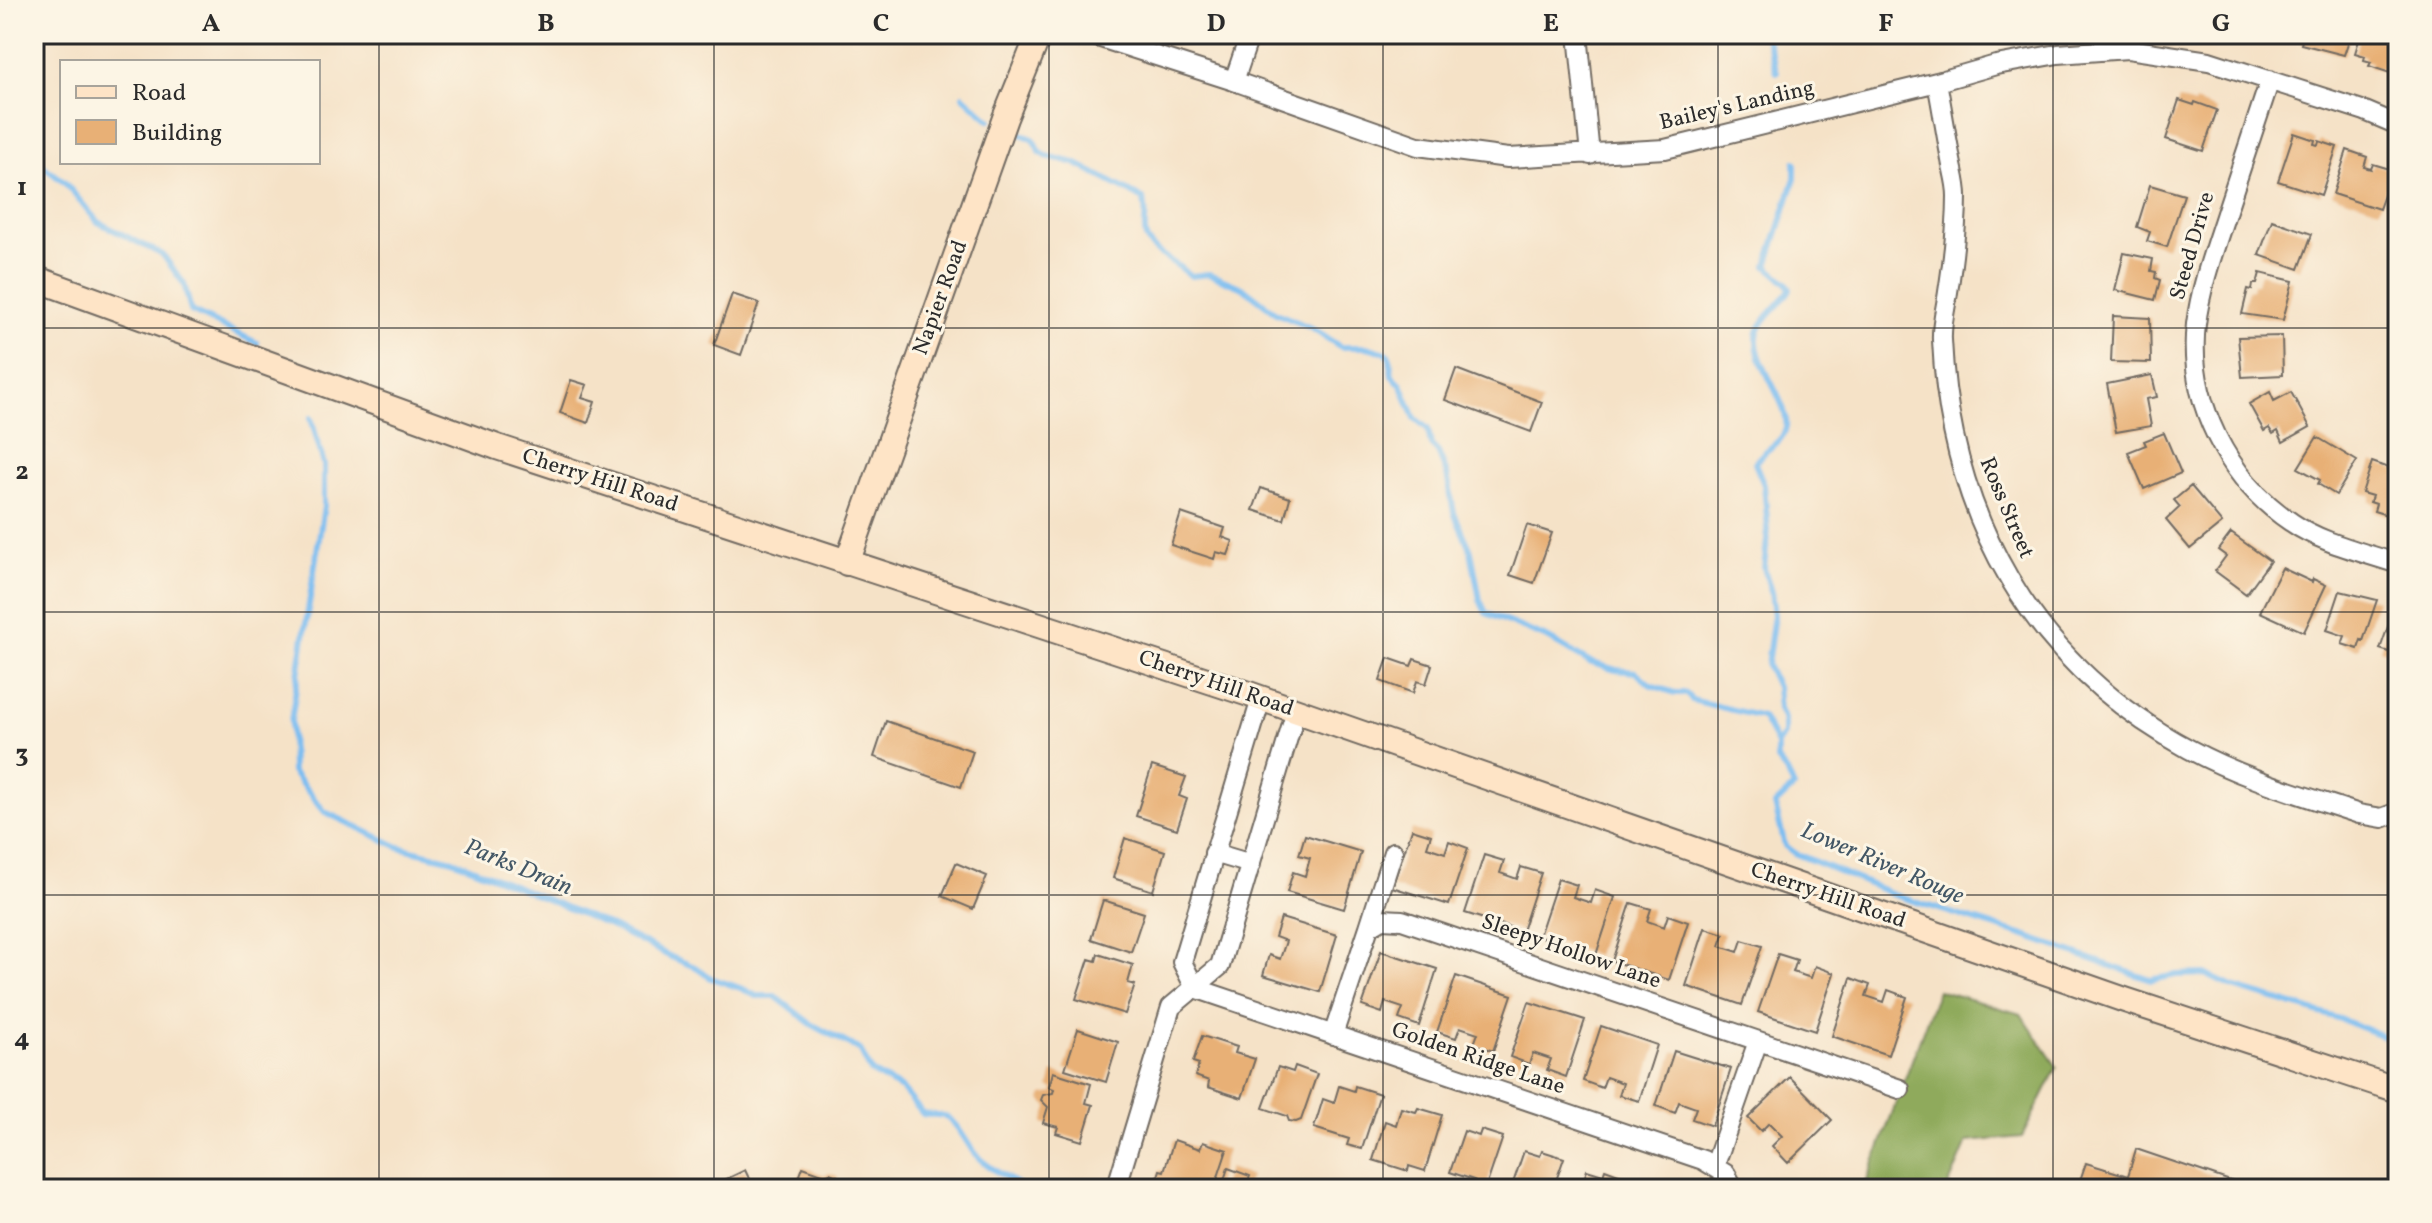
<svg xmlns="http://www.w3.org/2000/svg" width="2432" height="1223" viewBox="0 0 2432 1223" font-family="Vollkorn,serif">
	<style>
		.forest { fill: #8faa5b; stroke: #5d6a43; stroke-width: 2 }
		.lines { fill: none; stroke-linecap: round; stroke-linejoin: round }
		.stream { stroke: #7cbdf1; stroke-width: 6 }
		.building { fill: #e8b076 }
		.street-casing { stroke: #726b62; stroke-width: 22 }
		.secondary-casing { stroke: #726b62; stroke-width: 28 }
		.street { stroke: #fff; stroke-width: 18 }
		.secondary { stroke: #fee4c6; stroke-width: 24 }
		.grid { fill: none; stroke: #2b2b2b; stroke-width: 2; stroke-opacity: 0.55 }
		.labels { text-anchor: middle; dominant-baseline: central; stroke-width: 6; stroke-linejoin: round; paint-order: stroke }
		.street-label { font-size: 22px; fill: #2b2b2b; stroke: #fcf5e5 }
		.water-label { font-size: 24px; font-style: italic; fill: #435766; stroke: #fcf5e5 }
		.neatline { fill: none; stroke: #2b2b2b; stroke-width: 3 }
		.grid-label { font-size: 26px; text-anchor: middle; font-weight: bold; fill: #2b2b2b }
	</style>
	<rect width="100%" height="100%" fill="#fcf5e5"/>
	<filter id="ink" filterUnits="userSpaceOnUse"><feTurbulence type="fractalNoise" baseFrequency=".0125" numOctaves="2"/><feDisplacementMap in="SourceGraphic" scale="16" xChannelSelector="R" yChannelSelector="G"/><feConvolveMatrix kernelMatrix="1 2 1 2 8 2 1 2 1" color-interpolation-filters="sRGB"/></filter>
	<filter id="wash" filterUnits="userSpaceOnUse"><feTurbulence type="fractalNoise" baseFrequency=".006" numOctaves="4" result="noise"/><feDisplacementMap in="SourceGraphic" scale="32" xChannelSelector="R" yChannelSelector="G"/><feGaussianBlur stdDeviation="1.8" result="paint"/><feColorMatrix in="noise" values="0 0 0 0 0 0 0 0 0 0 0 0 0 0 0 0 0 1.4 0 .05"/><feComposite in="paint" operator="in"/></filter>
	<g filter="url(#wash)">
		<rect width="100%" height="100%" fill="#f5e2c7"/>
		<path class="forest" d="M1938,990L2021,1014L2057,1067L2022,1137L1967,1142L1948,1187L1952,1189H1864Z"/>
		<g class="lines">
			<path class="stream" d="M1765,34L1777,72
				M963,96L990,120
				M1012,130L1033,139L1040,152L1046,156L1075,163L1143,199C1149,212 1142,225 1146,238C1151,252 1180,265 1191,276L1209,274L1245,289L1276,313L1309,327L1341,347H1367L1387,353L1390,358L1392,376L1401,384L1415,418L1428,429L1431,445L1438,452L1447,474L1454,513L1471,551L1480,600L1486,613L1549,639L1589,662L1616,670L1636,672L1651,685L1675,693H1685L1692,700L1762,717L1777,744
				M34,159L64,182L98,222L163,255L184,284L191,311L257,343
				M1795,162V178L1767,266L1787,283L1790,289C1782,304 1766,314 1759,329C1746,359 1795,405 1785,431C1779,446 1763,449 1755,463L1764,485L1768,530L1764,568L1771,592L1774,615L1767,665L1777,687L1779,709L1784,720V734L1777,744V760L1787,772L1794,787L1775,805L1785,846L1794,853L1900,897L2022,935L2151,980L2176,975L2205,974L2230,986L2340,1019L2398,1042
				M311,418L324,465V506L291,721L292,772L325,812L399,847L453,860L608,925L671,957L695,967L711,978L743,989L756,996H775L811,1024L860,1050L871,1072L902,1089L923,1114C931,1116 940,1113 948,1118C962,1128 967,1147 980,1159C993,1171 1010,1179 1024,1189
				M2397,1189L2398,1188"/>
		</g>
		<g id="blocks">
			<path class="building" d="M2304,34H2351L2344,55L2301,44Z
				M2361,34H2398V49L2390,73L2369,66L2371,62L2364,60L2365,56L2355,53Z
				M2179,100L2194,105L2195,102L2217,110L2203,151L2166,139Z
				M2294,133L2315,140L2314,144L2318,145L2319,141L2337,147L2321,195L2278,181Z
				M2347,150L2367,157L2364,167L2371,169L2373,164L2393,170L2379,209L2333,194Z
				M2150,185L2184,195L2167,247L2147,241L2150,232L2137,227Z
				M2272,220L2312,234L2299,269L2259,255Z
				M2124,253L2153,259L2151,271L2156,272L2155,278L2160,280L2155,300L2115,290Z
				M2260,273L2293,281L2283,320L2242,314L2248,289L2252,290L2253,284H2257Z
				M732,294L759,303L741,355L714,345Z
				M2113,316L2150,318L2151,363L2111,362Z
				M2282,336L2283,375L2242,377L2238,337Z
				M1456,369L1542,402L1531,432L1445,400Z
				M2152,375L2157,397L2146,399L2151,426L2116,432L2107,384Z
				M571,380L587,385L582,398L595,402L588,423L560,413Z
				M2270,392L2274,401L2291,392L2310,427L2283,442L2278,431L2273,434L2269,428L2264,431L2249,404Z
				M2164,433L2181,473L2144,489L2128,452L2146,445L2144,441Z
				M2317,437L2357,461L2336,495L2318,484L2320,480L2298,468Z
				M2372,462L2398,471V503L2393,517L2374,511L2376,504L2370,502L2372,496L2362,493Z
				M2191,486L2222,523L2190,549L2166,520L2180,507L2174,500Z
				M1261,488L1290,498L1284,520L1253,510Z
				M1181,513L1225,528L1222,537L1233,541L1228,555L1216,552L1214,559L1171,545Z
				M1527,525L1552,533L1534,583L1510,575Z
				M2231,533L2270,561L2246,594L2215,571L2226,556L2218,550Z
				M2282,568L2312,582L2313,579L2326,585L2304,632L2260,612Z
				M2340,591L2377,600L2363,641L2361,640L2358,649L2342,644L2345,636L2327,630Z
				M2394,610L2398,612V655L2380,649Z
				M1388,658L1411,666L1414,659L1432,665L1426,684L1417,681L1413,693L1380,681Z
				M886,721L973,751L961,787L874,757Z
				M1152,766L1186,777L1179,796L1187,799L1177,829L1136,816Z
				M1412,829L1431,835L1427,847L1445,853L1449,841L1468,848L1449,905L1392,887Z
				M1305,835L1361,852L1344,909L1287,892L1293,872L1305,876L1310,858L1299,855Z
				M1125,838L1165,851L1153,891L1113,878Z
				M1484,855L1504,861L1500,873L1517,879L1521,867L1541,873L1522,931L1465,913Z
				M956,863L987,876L973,909L942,896Z
				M1558,879L1577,885L1573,897L1591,903L1595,890L1615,897L1596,955L1539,936Z
				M1103,900L1144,913L1131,952L1091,939Z
				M1631,903L1651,909L1647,921L1664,927L1668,915L1688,922L1669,980L1612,961Z
				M1281,918L1337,935L1320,992L1263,975L1269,955L1280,959L1286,941L1275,937Z
				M1705,928L1724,934L1720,946L1738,952L1742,940L1762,946L1742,1005L1686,986Z
				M1381,951L1437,969L1419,1026L1399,1019L1403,1008L1385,1002L1382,1013L1362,1006Z
				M1098,954L1133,965L1128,983L1135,985L1125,1014L1076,999L1089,959L1096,961Z
				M1778,954L1797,960L1793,972L1811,978L1815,966L1834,973L1815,1031L1758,1012Z
				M1456,976L1512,995L1493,1051L1474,1044L1478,1033L1460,1027L1456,1038L1437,1032Z
				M1851,978L1870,985L1866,996L1884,1002L1888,990L1907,997L1888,1055L1832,1036Z
				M1529,1002L1585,1020L1566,1077L1547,1070L1551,1059L1533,1053L1529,1064L1510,1057Z
				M1601,1026L1657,1045L1639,1101L1619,1095L1623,1083L1606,1077L1602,1088L1583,1081Z
				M1078,1029L1118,1042L1106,1082L1065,1069Z
				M1202,1036L1237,1047L1235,1053L1255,1059L1242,1098L1208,1087L1209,1081L1195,1076L1199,1064L1193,1062Z
				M1674,1051L1731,1069L1712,1126L1692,1119L1696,1108L1679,1102L1675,1113L1656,1106Z
				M1295,1066L1317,1074L1301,1120L1296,1122L1289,1121L1287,1116L1263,1108L1278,1067L1293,1072Z
				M1053,1072L1091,1084L1086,1103L1093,1105L1082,1141L1056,1133L1058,1127L1043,1123L1048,1107L1041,1100L1043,1095L1053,1093L1054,1089L1049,1087Z
				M1790,1077L1832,1120L1788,1163L1772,1146L1782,1136L1769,1123L1761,1131L1748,1118Z
				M1339,1086L1354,1091L1355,1086L1380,1094L1362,1149L1347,1145L1349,1139L1314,1128L1323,1099L1334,1103Z
				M1401,1108L1416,1112L1418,1108L1442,1115L1425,1171L1409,1166L1408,1171L1373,1160L1385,1121L1396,1125Z
				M1481,1130L1503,1137L1487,1184L1482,1186L1476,1184L1474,1180L1450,1172L1464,1131L1479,1136Z
				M1174,1140L1200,1149L1203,1142L1227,1150L1214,1189H1154L1160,1170L1164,1171Z
				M2136,1149L2251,1188V1189H2077L2086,1163L2128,1176Z
				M1524,1151L1540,1156L1542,1151L1564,1158L1553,1189H1511Z
				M803,1167L825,1175L830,1173L837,1176L838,1179L835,1189H795Z
				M1228,1168L1250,1176L1245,1189H1221Z
				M1605,1169L1627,1177L1622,1189H1581L1587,1170L1603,1175Z
				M745,1170L754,1189H706Z"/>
		</g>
	</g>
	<g filter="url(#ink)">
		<use href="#blocks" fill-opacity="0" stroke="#726b62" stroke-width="2"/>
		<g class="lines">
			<g class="street-casing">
				<path id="street" d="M1088,34L1234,81L1418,146L1508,158L1665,149L1937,82L1996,65L2058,54L2128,49L2209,61L2365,111L2398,125
					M1578,34L1590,155
					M2270,80C2256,122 2242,165 2228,207C2216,245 2201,284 2196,324C2187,400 2228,480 2291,522C2321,543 2363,552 2398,564
					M1234,81L1250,34
					M1937,82C1942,108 1946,134 1951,160C1953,171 1957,184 1957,196C1957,227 1953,260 1948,292C1946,307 1941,324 1942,340C1950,517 2032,664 2189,749C2242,778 2302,795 2359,814L2382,818L2398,812
					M1214,853L1251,864
					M1369,927L1393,852
					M1195,988L1703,1160L1726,1174L1734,1189
					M1195,988L1182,962L1261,699
					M1333,1035L1369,927L1382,919L1402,920L1900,1089
					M1715,1165L1758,1041
					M1116,1189L1171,1007L1220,966L1296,711"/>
			</g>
			<g class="secondary-casing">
				<path id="secondary" d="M34,278L497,447L1246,693L2125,1000L2398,1090
					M847,563L1005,118L1039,34"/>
			</g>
			<use href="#street" class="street"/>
			<use href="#secondary" class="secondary"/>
		</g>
	</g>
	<path class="grid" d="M379,34V1189M714,34V1189M1049,34V1189M1383,34V1189M1718,34V1189M2053,34V1189M34,328H2398M34,612H2398M34,895H2398"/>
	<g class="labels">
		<g class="street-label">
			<text transform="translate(1737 106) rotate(-13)">Bailey's Landing</text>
			<text transform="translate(2193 246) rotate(-74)">Steed Drive</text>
			<text transform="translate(941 298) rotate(-70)">Napier Road</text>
			<text transform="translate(600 481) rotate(18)">Cherry Hill Road</text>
			<text transform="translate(2006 508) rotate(67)">Ross Street</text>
			<text transform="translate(1216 684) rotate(19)">Cherry Hill Road</text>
			<text transform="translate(1828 896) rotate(19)">Cherry Hill Road</text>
			<text transform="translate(1571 952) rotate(19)">Sleepy Hollow Lane</text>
			<text transform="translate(1478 1059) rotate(19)">Golden Ridge Lane</text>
		</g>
		<g class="water-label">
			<text transform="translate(1882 864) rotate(23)">Lower River Rouge</text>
			<text transform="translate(518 868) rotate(22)">Parks Drain</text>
		</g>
	</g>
	<rect width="2432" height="1223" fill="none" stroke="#fcf5e5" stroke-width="88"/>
	<rect x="60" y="60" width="260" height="104" fill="#fcf5e5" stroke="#a8a49b" stroke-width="2"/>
	<rect x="76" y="86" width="40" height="12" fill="#fee4c6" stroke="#a8a49b" stroke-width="2"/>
	<text x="132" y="100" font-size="24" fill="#2b2b2b">Road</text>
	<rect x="76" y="120" width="40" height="24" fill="#e8b076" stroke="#a8a49b" stroke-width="2"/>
	<text x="132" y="140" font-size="24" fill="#2b2b2b">Building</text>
	<rect x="44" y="44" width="2344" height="1135" class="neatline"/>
	<g class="grid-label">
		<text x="211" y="31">A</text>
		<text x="546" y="31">B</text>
		<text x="881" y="31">C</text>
		<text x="1216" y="31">D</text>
		<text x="1551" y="31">E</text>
		<text x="1886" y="31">F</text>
		<text x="2221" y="31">G</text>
		<text x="22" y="195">1</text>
		<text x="22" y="479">2</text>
		<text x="22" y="762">3</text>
		<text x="22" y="1046">4</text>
	</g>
</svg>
